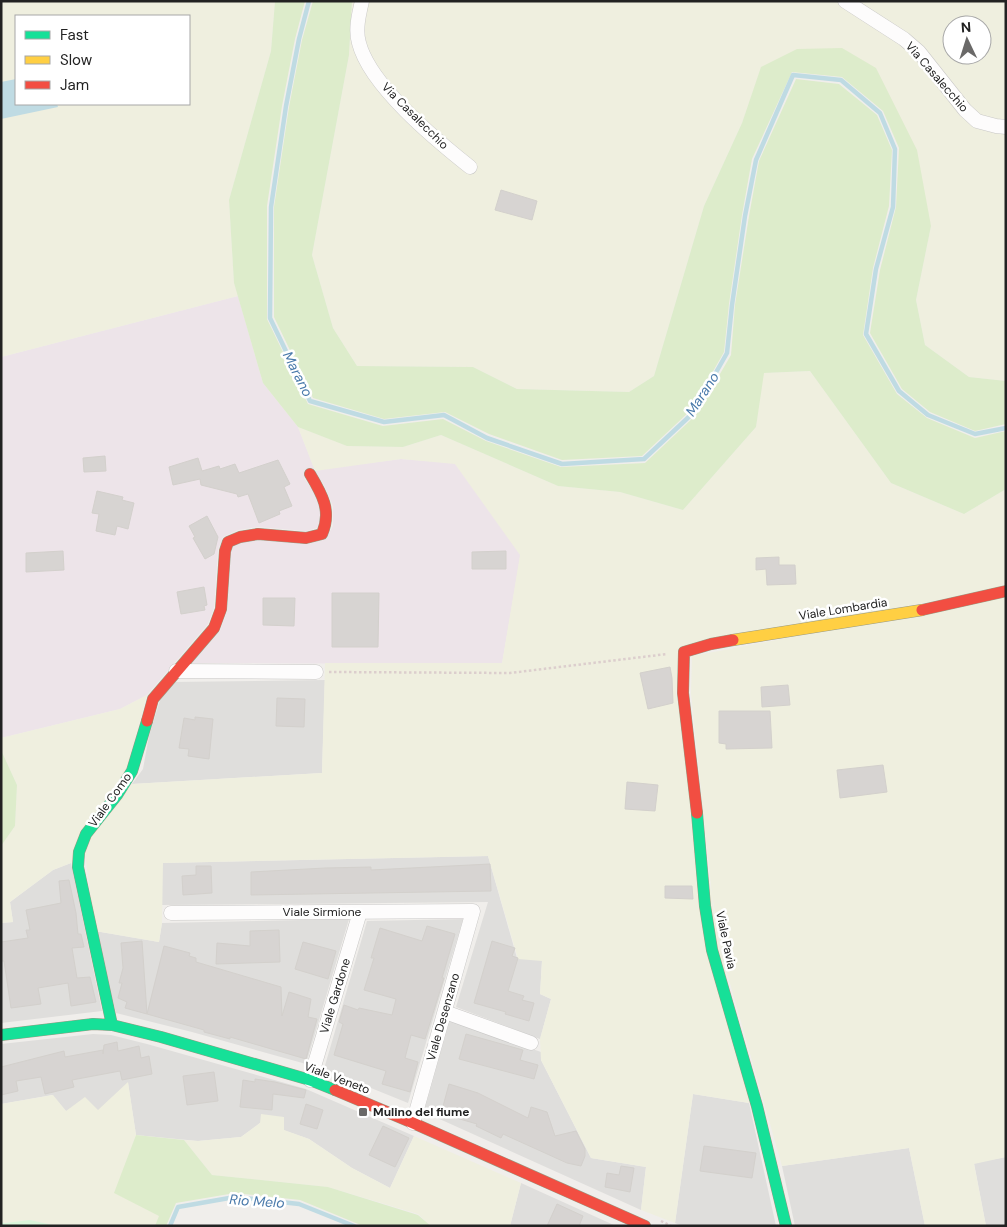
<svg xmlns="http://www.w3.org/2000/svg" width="1007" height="1227" viewBox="0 0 1007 1227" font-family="'DM Sans',sans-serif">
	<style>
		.residential { fill: #dfdedc }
		.industrial { fill: #ede4e9 }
		.farmland { fill: #efefdf; fill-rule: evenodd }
		.grass { fill: #ddeccb }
		.park { fill: #daf5da }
		.water { fill: #bfdbe3 }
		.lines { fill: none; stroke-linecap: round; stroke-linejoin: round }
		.stream { stroke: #bfdbe3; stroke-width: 4.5 }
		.building { fill: #d7d4d2; stroke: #d3d0cc }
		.street-casing { stroke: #c9c8c7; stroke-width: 15 }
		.fast-casing { stroke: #999a82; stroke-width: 12 }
		.slow-casing { stroke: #999a82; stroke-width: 12 }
		.jam-casing { stroke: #999a82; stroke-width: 12 }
		.path { stroke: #dccecd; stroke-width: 2.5; stroke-dasharray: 2.5 2.5; stroke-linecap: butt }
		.street { stroke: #fdfcfc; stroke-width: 14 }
		.fast { stroke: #16e098; stroke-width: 11 }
		.slow { stroke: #ffcf43; stroke-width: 11 }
		.jam { stroke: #f24e42; stroke-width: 11 }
		.poi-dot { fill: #6a6968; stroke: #fff; stroke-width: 2 }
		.labels { text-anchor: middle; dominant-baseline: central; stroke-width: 5; stroke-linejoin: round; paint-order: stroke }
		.street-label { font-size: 12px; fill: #222; stroke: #fff }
		.poi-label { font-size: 12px; font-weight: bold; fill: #222; stroke: #fff; text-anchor: start }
		.water-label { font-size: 14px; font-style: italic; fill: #4a7aab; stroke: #fff }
	</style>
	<rect width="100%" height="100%" fill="#f0eeeb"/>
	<path class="residential" d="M325,680L322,773L132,784L143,769L149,736L160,700L172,682Z
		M488,856L517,958L542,960L540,994L551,999L540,1039L456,1007L488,902L162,905V863Z
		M71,863L102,1011L1,1023V923L13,922L10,902L53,870Z
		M349,919L306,1064L192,1032L116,1013L95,931L159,942L162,923Z
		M463,919L408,1103L324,1069L367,921Z
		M450,1020L541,1052V1060L591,1158L646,1167L641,1210L424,1112Z
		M93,1034L111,1035L147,1044L306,1089L414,1136L390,1188L352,1168L309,1139L283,1130L284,1117L260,1123L241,1137L198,1141L136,1135L128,1083L98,1111H66L52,1095L1,1104V1044Z
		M693,1094L749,1103L776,1226H682L675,1223Z
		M909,1148L925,1226H795L782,1166Z
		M1006,1157V1226H986L974,1163Z
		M521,1183L616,1226H510Z"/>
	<path class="industrial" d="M238,296L263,383L298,427L315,470L401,459L455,463L521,555L502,664L192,663L220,631L227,611L231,552L233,546L242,542L259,540L307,544L326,539L333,526V506L324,485L315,471L304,478L313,491L320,509V523L317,528L306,531L258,527L238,530L223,537L218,550L214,608L208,624L147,695L120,709L1,738V357Z"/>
	<path class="farmland" d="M1,1H275L271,51L229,200L234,283L238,296L1,357ZM16,16H189V104H16Z
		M352,1H1006V381L969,377L925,345L916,300L931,226L876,68H761L742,123L704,206L654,376L629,392L517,389L473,367L357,366L333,328L312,255L349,55ZM952,25H982V55H952Z
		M810,371L891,483L964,514L1006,489V587L683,649L676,693L749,1103L693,1094L675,1223L641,1210L646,1167L591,1158L541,1060L540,1039L551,999L540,994L542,961L518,959L488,856L163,863L162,923L159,942L95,931L85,853L90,836L132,784L322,773L325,663H502L520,555L455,464L401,459L315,471L298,427L348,446L403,447L441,435L558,486L620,492L683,510L756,427L763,373Z
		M1006,597V1157L974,1164L986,1226H925L909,1148L782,1166L720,948L713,905L691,693L692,656Z
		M147,695L127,768L71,863L53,870L10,902L13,922L1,923V846L15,826L17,785L1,750V738L120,709Z
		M128,1082L136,1135L115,1193L160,1216L155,1226H57L30,1220L5,1223L1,1222V1104L53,1095L66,1111L85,1097L98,1110Z
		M261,1114L284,1117V1130L309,1139L352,1168L390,1188L414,1136L521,1183L510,1226H431L418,1214L328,1187L212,1175L184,1140L198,1141L241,1137L260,1123Z"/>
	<path class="grass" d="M275,1H305L295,39L282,106L267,206V319L308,404L383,426L443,419L486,441L561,467L645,463L696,415L731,355L735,305L749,216L759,161L796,79L839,84L877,115L892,150L889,206L873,268L863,335L897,394L927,418L975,438L1006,431V489L964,514L891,483L810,371L764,373L756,427L683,510L620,492L558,486L441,435L403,447L347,446L298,427L263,383L234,283L229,200L271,51Z
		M313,1H352L349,55L312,255L333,328L357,366L473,367L517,389L629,392L654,376L704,206L742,123L761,67L797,49L842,48L876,68L917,150L931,226L916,300L925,345L969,377L1006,381V424L975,431L930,412L902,389L870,333L880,270L896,207L899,148L883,111L842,77L792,72L752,159L742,215L729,304L724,352L691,410L642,456L562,460L489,434L445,412L384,419L313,398L274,317V207L289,107L302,40Z
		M1,750L17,785L15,826L1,846Z
		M136,1135L184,1140L212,1175L328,1187L418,1215L431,1226H363L300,1200L235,1193L176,1203L166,1226H155L159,1216L114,1193Z"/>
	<path class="park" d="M30,1220L57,1226H1V1222L5,1223Z"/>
	<path class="water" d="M16,79V104H57L58,107L1,119V82Z"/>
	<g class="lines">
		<path class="stream" d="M309,1L299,39L286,106L271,207L270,318L310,401L384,422L444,415L487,438L562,464L644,459L693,413L727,353L732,305L745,216L756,160L793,75L841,80L880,113L895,149L893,207L876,269L866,334L899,391L928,415L975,434L1006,428
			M170,1226L178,1207L235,1197L299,1204L354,1226"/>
	</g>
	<path class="building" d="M501,190L537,201L532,220L495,210Z
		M105,456L106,471L84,472L83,458Z
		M198,458L202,471L219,466L220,469L235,464L239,473L278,460L290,484L284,487L292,506L279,511L280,514L259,523L248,494L238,497L237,494L201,485L200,479L173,485L169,467Z
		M97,491L123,497L122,500L134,503L128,529L117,526L115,535L96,531L99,514L92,513Z
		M207,516L218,537L214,554L205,559L193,538L195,537L189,526Z
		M63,551L64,570L26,572V553Z
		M506,551V569H472V552Z
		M779,557V565H795L796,584L767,585L766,569L756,570V558Z
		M204,587L207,605L204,606L205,610L181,614L177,592Z
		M332,593H379L378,647H332Z
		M263,598H295L294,626L263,625Z
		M670,667L672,678L673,703L648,709L640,673Z
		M788,685L790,705L762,707L761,687Z
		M277,698L305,699L304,727L276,726Z
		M719,711H770L772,748L726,749V744L719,743Z
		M195,717L213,719L209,759L188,756L189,749L179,748L184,718L195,720Z
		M883,765L887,792L840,798L837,770Z
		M627,782L658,785L655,811L625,809Z
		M490,864L491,891L251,895V872L325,868L371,867V870Z
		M196,866H211L212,893L183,895L182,876L196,875Z
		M69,880L76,913L78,934H81L84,947L72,948L77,978L90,977L96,1002L71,1006L68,983L38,988L41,1004L11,1008L4,961H1V942L28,938L26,930H30L26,910L61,903L59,881Z
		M665,886H692L693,899L665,898Z
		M427,926L455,934L442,978H444L425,1039L411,1035L405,1058L418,1062L410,1092L382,1084L386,1071L334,1055L343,1024L339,1022L344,1005L358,1010L359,1008L392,1015L396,999L364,990L374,958H371L380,928L422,941Z
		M279,930L280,962L216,964L217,943L250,946V931Z
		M142,941L147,1014L125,1008L127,1002L118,998L122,983H119L123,968L121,943Z
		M492,941L515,948L512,956L518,958L508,991L524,996L522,1000L534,1003L529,1021L505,1014L506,1012L474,1003Z
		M303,942L336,951L328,979L295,969Z
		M164,946L190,953L189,956L196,958V962L281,987L282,1016L289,992L311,999L308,1017L317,1019L306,1059L230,1037V1039L204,1032V1030L147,1014Z
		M466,1034L523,1050L520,1060L538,1065L534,1079L459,1059Z
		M117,1042L118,1051L139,1046L141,1058L149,1056L152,1074L122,1080L120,1071L72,1080L74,1087L45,1094L41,1077L16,1081L18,1091L1,1095V1067L64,1051L65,1057L103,1050V1054L104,1045Z
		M214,1072L218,1101L187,1105L183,1076Z
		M255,1079L275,1082L306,1090L304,1098L273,1094L272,1110L240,1107L243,1080L255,1082Z
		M449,1084L478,1093L528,1118L531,1107L547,1112L555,1136L576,1131L585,1149V1156L581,1166L567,1163L503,1134L501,1138L476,1126L477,1124L453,1117L454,1114L442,1110Z
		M306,1104L323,1110L317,1129L300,1124Z
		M383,1126L409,1138L395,1167L369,1155Z
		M704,1146L756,1153L752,1178L700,1171Z
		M621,1166L634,1168L630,1192L605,1187L607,1173L619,1175Z
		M557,1204L583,1216L579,1226H547Z"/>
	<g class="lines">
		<g class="street-casing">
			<path id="street" d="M362,1C359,14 355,30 359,43C370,86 436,140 470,167
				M845,1L904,39L919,52L965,110L977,121L996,126L1006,127
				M176,671L316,672
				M171,913L473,911L413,1123
				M445,1012L531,1043
				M310,1080L360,912"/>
		</g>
		<g class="fast-casing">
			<path id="fast" d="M697,813L705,906L712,950L757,1106L786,1226
				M112,1025L78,867L79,852L86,834L117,795L132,771L147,721
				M1,1035L93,1024L112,1025L161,1037L310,1080L335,1090"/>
		</g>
		<g class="slow-casing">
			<path id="slow" d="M733,640L922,610"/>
		</g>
		<g class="jam-casing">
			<path id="jam" d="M922,610L1006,591
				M147,721L153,699L214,628L221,609L225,551L228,542L240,537L258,534L306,538L322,534C332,511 322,494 310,474
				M697,813L683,693L684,652L711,644L733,640
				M335,1090L413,1123L645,1226"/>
		</g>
		<path class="path" d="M329,672L510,673L667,654
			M661,1221L671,1226"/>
		<use href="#street" class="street"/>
		<use href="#fast" class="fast"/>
		<use href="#slow" class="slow"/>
		<use href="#jam" class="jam"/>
	</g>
	<rect class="poi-dot" x="358" y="1107" width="10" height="10" rx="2.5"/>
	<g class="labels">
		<g class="street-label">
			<text transform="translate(937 77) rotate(49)">Via Casalecchio</text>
			<text transform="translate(415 116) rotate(45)">Via Casalecchio</text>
			<text transform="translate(843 609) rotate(-9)">Viale Lombardia</text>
			<text transform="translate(110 800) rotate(-54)">Viale Como</text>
			<text x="322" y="912">Viale Sirmione</text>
			<text transform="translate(726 940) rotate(78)">Viale Pavia</text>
			<text transform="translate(335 996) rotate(-73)">Viale Gardone</text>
			<text transform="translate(443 1017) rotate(-74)">Viale Desenzano</text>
			<text transform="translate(337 1078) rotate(21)">Viale Veneto</text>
		</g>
		<g class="poi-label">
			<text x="373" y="1112">Mulino del fiume</text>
		</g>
		<g class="water-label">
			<text transform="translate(298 374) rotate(63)">Marano</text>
			<text transform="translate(702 394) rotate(-57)">Marano</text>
			<text transform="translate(257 1201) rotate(4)">Rio Melo</text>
		</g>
	</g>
	<rect width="1007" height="1227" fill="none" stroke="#222222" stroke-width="5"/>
	<rect x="15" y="15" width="175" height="90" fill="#ffffff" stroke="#a7a7a7"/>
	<rect x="25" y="31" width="25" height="8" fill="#16e098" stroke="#a7a7a7"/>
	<text x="60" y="40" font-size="15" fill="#222222">Fast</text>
	<rect x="25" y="56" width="25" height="8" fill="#ffcf43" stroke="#a7a7a7"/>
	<text x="60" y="65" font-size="15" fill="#222222">Slow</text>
	<rect x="25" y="81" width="25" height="8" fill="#f24e42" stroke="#a7a7a7"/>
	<text x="60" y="90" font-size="15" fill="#222222">Jam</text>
	<g transform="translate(967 40) rotate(356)"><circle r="24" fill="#ffffff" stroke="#a7a7a7"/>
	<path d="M0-4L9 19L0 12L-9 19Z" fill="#6a6968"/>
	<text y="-8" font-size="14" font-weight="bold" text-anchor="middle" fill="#222222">N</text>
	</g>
</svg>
